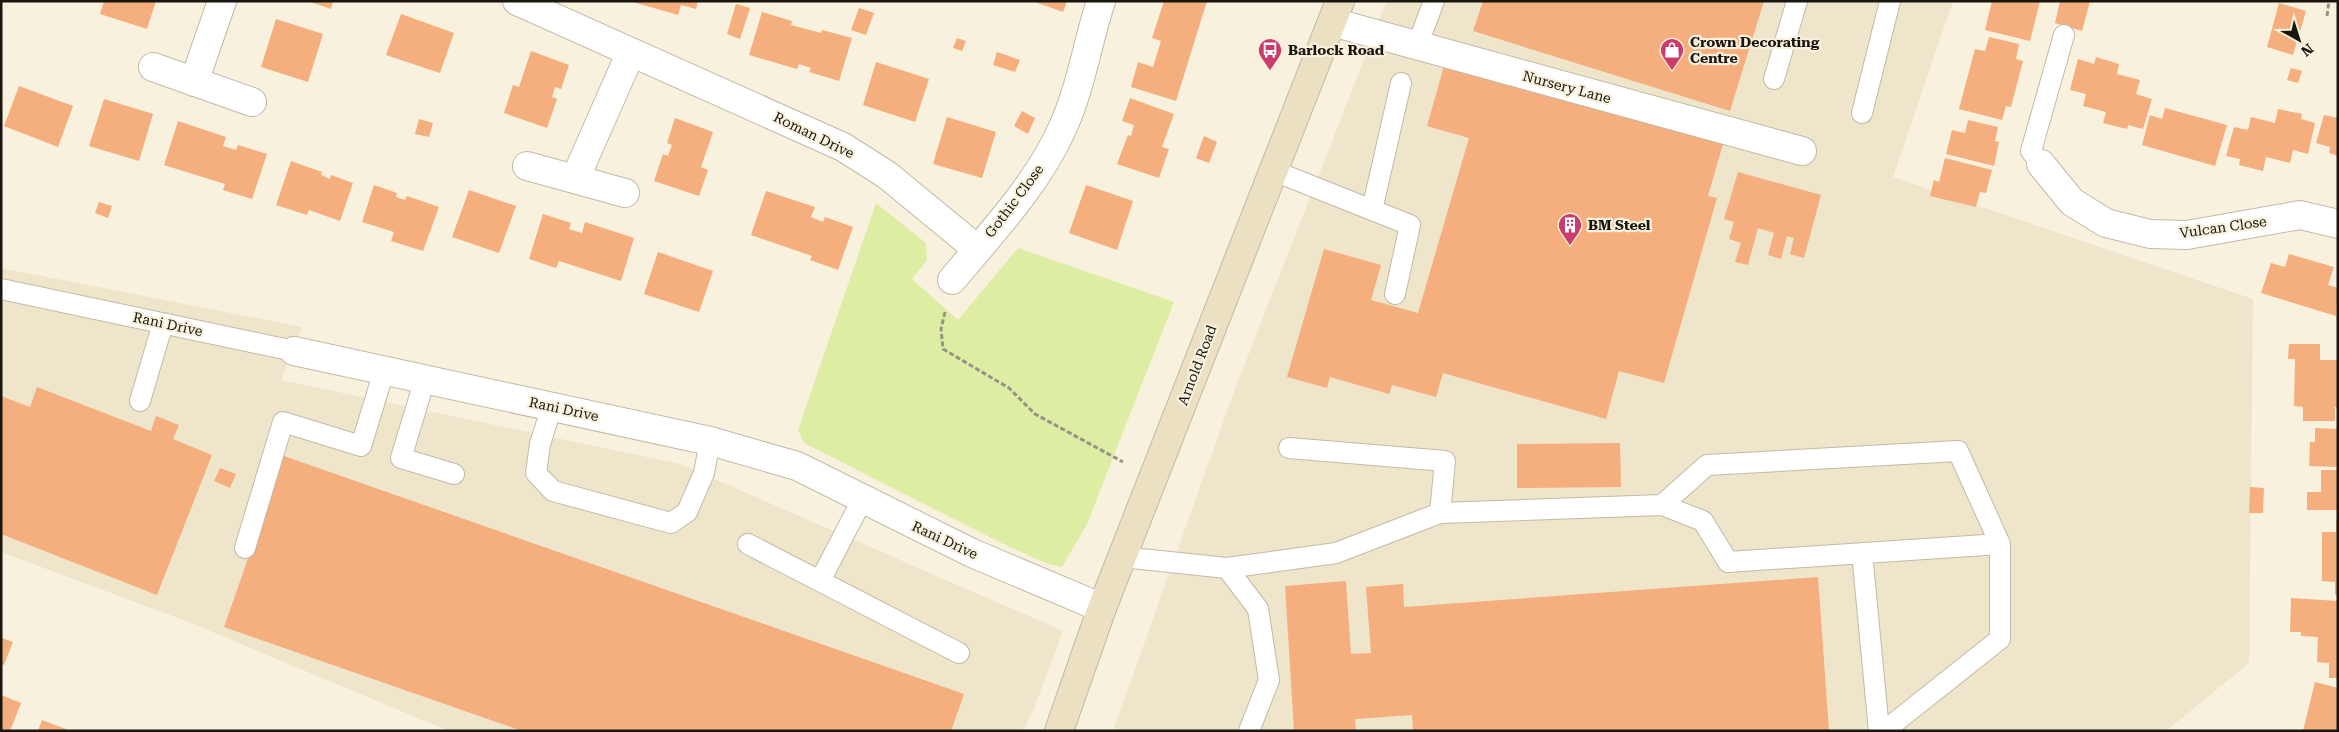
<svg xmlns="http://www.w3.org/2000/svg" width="2339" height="732" viewBox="0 0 2339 732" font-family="'Roboto Serif',serif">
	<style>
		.built { fill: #efe5ca }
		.green { fill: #deeda4 }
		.building { fill: #f5ae7d }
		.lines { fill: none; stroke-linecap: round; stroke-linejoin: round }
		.lane-casing { stroke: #c1baa7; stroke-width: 22 }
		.street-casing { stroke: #c1baa7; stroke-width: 30 }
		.secondary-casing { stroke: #c1baa7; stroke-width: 30 }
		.path { stroke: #989284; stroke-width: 3; stroke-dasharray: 5 2.5; stroke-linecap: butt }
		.lane { stroke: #fff; stroke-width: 20 }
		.street { stroke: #fff; stroke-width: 28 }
		.secondary { stroke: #ebe0c2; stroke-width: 28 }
		.labels { text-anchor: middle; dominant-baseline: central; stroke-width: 4.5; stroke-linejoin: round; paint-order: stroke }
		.poi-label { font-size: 14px; font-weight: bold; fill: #19160f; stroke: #f8f1dd; text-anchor: start }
		.street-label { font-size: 14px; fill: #19160f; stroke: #f8f1dd }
	</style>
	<rect width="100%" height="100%" fill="#f8f1dd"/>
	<path class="built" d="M1387,1H1953L1893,177L2253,299L2249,663L2166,731H1113L1235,389Z
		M1,268L302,327L281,380L680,464L1063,631L1033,711L1023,731H449L186,621L1,552Z"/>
	<path class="green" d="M876,203L926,243L927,260L912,279L958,320L1018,248L1174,302L1087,524L1062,567L1048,564L1001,543L804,443L798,430Z"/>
	<path class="building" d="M104,1H156L147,29L100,14Z
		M308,1H333L331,9Z
		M698,1L696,9L681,5L678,15L633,2Z
		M1032,1H1067L1063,12Z
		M1164,1H1207L1176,101L1131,87L1138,62L1153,67L1161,41L1152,38Z
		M1483,1H1764L1730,111L1473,31Z
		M1992,1H2040L2030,41L1985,30Z
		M2060,1H2090L2082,31L2055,23Z
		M2279,3L2306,11L2293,55L2267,47Z
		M736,4L750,8L740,39L727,34Z
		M859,8L874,13L866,35L851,30Z
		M762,12L792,21L791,25L821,33L822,30L852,38L839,81L809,72L811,68L799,64L797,69L749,55Z
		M401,14L454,33L440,73L386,55Z
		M276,19L323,34L308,82L261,67Z
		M1989,37L2019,44L2016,59L2023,61L2011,107L2006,106L2002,120L1959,109L1975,49L1985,51Z
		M957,38L966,41L962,51L953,48Z
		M531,51L569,65L561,89L555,87L552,97L557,99L547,128L504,113L513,85L519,87Z
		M997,52L1020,60L1015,72L993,65Z
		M2096,57L2119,64L2117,74L2140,80L2136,94L2152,99L2143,129L2128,125L2127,129L2103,123L2106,112L2083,106L2086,94L2070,90L2078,59L2094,64Z
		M876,62L929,79L915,122L863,105Z
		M1444,66L1723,144L1708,196L1717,198L1664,383L1619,371L1606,419L1443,373L1436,397L1392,385L1389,394L1330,377L1327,388L1287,377L1324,249L1381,265L1371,300L1418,313L1469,138L1427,126Z
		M2291,68L2302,71L2298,83L2287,80Z
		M19,86L73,106L58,147L4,126Z
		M1130,98L1174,114L1162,147L1169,149L1159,178L1117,164L1128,135L1131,136L1134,125L1122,121Z
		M104,99L153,114L139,161L89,146Z
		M2165,108L2227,125L2215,166L2142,145L2150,115L2162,119Z
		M2278,109L2302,114L2301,119L2315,123L2308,154L2293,150L2290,163L2266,157L2263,171L2239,165L2240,159L2226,156L2234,127L2248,130L2251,117L2275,123Z
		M1022,111L1035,118L1028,134L1014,126Z
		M2324,115L2338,118V156L2329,153L2330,147L2316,143Z
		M947,117L996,132L982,178L933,164Z
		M675,118L713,132L701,167L708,170L699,196L654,181L663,154L668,156L672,145L667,143Z
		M419,119L433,123L429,137L415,134Z
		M1968,120L1998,127L1995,141L1999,142L1994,166L1946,154L1952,130L1965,133Z
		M178,121L226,137L223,146L236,150L238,145L267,154L252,199L223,190L225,184L164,165Z
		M1204,136L1217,142L1209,163L1196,158Z
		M1945,158L1992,170L1986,193L1980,192L1976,207L1930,196L1934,180L1939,182Z
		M291,161L322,172L321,175L330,179L331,175L353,183L340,221L309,210L307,215L276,205Z
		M1738,172L1821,195L1804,258L1790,254L1794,238L1787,236L1781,259L1768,255L1774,233L1758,228L1748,265L1735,262L1741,243L1729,239L1734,222L1724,219Z
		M374,185L397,193L396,197L405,200L407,196L439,207L423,251L391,241L394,232L362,222Z
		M1086,185L1133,201L1117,250L1069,233Z
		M469,190L516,206L499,253L452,237Z
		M766,191L815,207L811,217L823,222L825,217L853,227L838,270L810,260L812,256L751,235Z
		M99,202L112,206L108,218L95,213Z
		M543,214L571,223L569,229L582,233L585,222L634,238L621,281L559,261L556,268L529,259Z
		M658,252L713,271L699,312L644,294Z
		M2289,254L2334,267L2328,285L2338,288L2336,316L2261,293L2271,263L2285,267Z
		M2289,344H2320V360H2338V407H2335V421H2303V407L2294,406L2295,359H2288Z
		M37,387L151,431L156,416L179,425L173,439L212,455L157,595L1,534V396L30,407Z
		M2315,428L2338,429V467L2309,466L2310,442H2315Z
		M1620,443L1621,487L1517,488V444Z
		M284,456L964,694L951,731H522L224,627Z
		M220,468L236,474L230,488L214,481Z
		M2321,470H2338V510H2307V492H2321Z
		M2250,487L2264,488L2263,513H2249Z
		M2336,519H2338V595H2335V582L2322,581V532H2336Z
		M1818,577L1829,731H1413L1412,715L1355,719L1356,731H1294L1285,586L1346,581L1351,654L1371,653L1366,587L1403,584L1404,607Z
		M2291,598L2338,601V678H2329V663L2317,662L2318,637L2301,636V632H2290Z
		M2,638L13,642L4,665L1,664Z
		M2315,682L2338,688V731H2303Z
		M1,695L21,703L10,731H1Z
		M42,720L71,731H38Z"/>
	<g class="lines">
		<g class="lane-casing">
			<path id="lane" d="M1417,46L1434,1
				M1774,79L1797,1
				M1862,113L1890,1
				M2041,164L2031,151L2064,35
				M1274,171L1372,210L1401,83
				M1372,210L1410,225L1395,294
				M1,289L294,351
				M425,379L401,458L454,474
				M140,401L163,323
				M552,406L540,444L536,473L553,491L671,523L687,512L704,473L710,441
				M1289,448L1445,461L1440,513
				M1662,505L1707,465L1958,451L2000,544
				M748,544L959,653
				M245,548L283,422L361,446L384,371
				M1862,553L1879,731
				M1122,557L1227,568L1336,553L1440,513L1662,505L1703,521L1728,562L2000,544V639L1884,731
				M1227,568L1258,609L1269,680L1249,731
				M820,581L862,500"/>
		</g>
		<g class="street-casing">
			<path id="street" d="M517,1L843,147L887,175L977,249
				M1332,22L1802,151
				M153,67L252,102
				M194,82L222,1
				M2041,164L2072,202L2106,223L2150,234L2187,235L2300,215L2338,224
				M527,166L625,193
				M575,179L631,52
				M952,280C991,233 1037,185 1062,129C1081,88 1087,44 1101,1
				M294,351L710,441L797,466L972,553L1102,608"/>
		</g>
		<g class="secondary-casing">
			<path id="secondary" d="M1059,731L1102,608L1340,1"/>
		</g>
		<path class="path" d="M2327,16L2329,1
			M945,312L941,329L943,349L1009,388L1035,414L1123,462"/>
		<use href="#lane" class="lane"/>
		<use href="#street" class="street"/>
		<use href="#secondary" class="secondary"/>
	</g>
	<defs>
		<g id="bus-pin" transform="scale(1.25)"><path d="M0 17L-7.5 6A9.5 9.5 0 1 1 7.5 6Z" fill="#c93c6c" stroke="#f8f1dd"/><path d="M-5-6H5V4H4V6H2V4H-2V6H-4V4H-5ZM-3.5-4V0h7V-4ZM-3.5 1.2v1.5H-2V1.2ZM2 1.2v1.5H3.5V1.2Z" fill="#fff"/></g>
		<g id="shop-pin" transform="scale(1.25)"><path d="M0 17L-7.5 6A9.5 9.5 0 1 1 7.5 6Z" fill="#c93c6c" stroke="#f8f1dd"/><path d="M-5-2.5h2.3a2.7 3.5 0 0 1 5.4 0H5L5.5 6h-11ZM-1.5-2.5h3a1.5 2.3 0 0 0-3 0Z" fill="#fff"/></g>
		<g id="building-pin" transform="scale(1.25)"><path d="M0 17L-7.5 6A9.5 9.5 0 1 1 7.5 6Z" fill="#c93c6c" stroke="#f8f1dd"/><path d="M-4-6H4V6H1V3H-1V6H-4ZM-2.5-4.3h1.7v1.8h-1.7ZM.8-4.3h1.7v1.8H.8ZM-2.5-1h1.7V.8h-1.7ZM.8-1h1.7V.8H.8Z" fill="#fff"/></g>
	</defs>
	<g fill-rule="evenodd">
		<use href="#bus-pin" x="1270" y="50"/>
		<use href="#shop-pin" x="1672" y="50"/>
		<use href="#building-pin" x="1570" y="225"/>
	</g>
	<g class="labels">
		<g class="poi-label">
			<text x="1690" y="42">Crown Decorating<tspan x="1690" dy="16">Centre</tspan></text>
			<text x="1288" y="50">Barlock Road</text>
			<text x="1588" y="225">BM Steel</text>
		</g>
		<g class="street-label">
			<text transform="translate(1567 87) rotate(15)">Nursery Lane</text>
			<text transform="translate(814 135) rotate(26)">Roman Drive</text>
			<text transform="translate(1014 201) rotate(-53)">Gothic Close</text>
			<text transform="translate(2223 227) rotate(-8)">Vulcan Close</text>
			<text transform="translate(168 324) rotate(12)">Rani Drive</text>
			<text transform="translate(1197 365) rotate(-69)">Arnold Road</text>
			<text transform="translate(564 409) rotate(12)">Rani Drive</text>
			<text transform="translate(945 540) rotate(25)">Rani Drive</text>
		</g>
	</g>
	<rect width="2339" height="732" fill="none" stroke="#19160f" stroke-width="5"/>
	<g transform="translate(2299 40) rotate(141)" stroke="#f8f1dd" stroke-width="4" paint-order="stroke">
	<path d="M0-4L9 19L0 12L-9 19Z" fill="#19160f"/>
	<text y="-8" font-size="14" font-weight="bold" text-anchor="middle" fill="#19160f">N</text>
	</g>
</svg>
